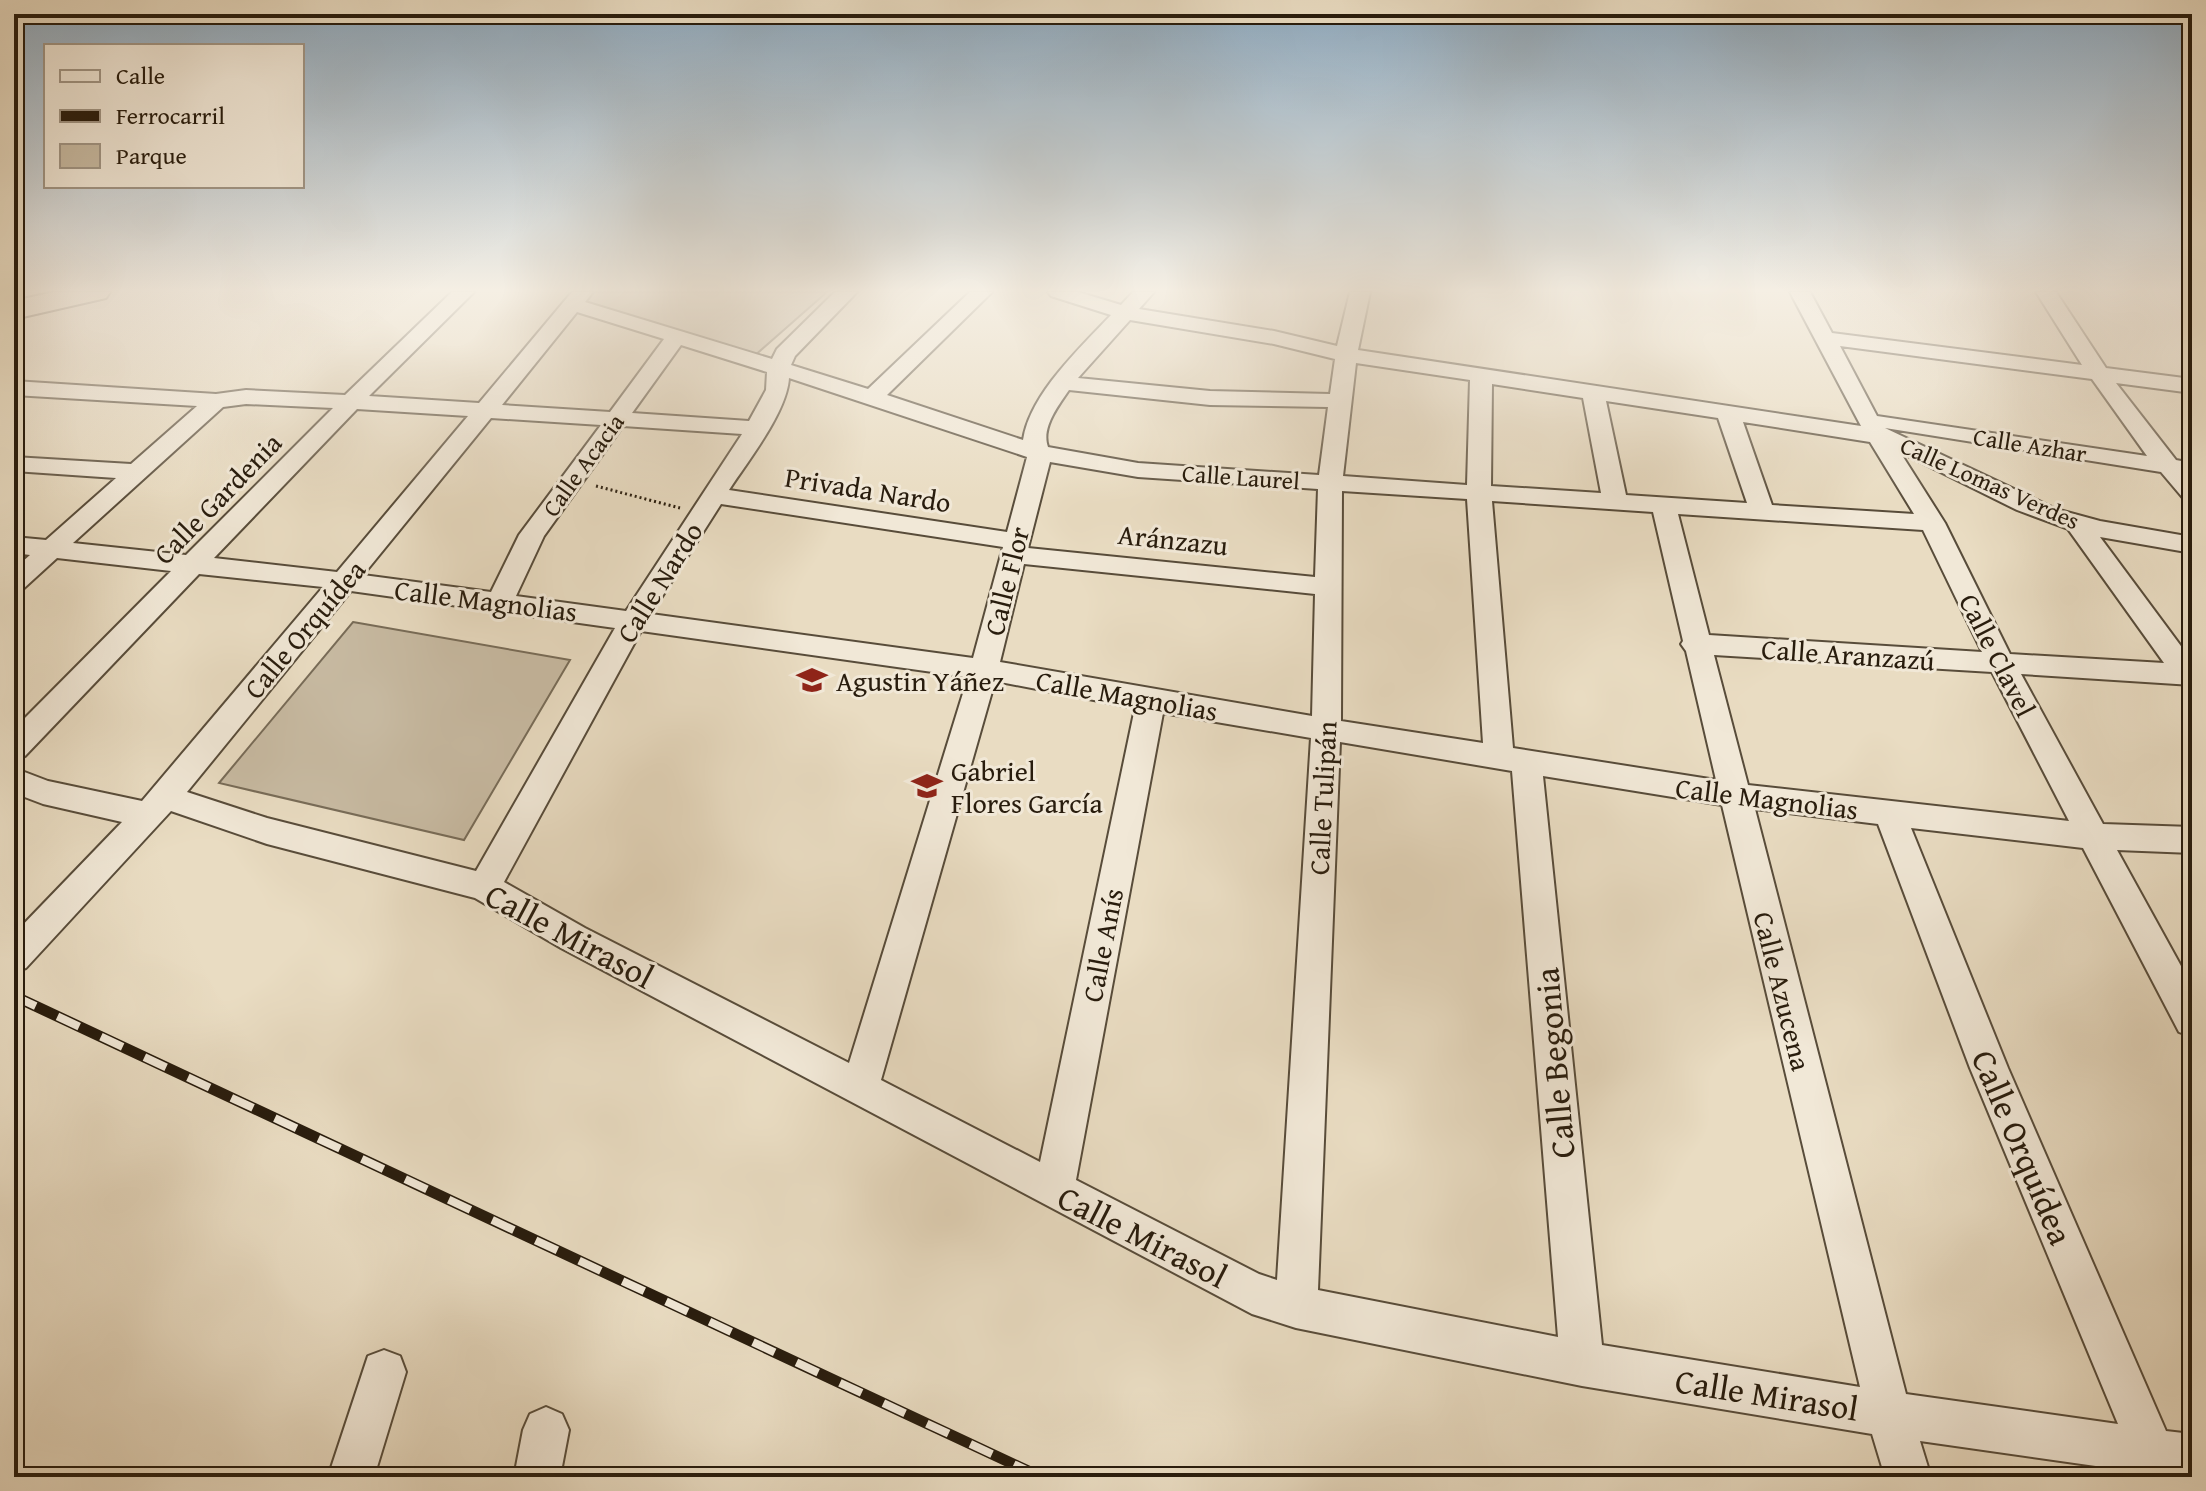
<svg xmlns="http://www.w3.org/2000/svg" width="2206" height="1491" viewBox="0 0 2206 1491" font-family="'Gentium Book Plus',serif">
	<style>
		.green { fill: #c8bba3; stroke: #786c58; stroke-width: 2 }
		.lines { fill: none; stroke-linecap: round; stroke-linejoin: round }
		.street-casing { stroke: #584c3a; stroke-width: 4 }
		.highway-casing { stroke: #281c0d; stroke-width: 4 }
		.path { stroke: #281c0d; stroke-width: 3; stroke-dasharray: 2 3; stroke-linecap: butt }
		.street { fill: #f1e8d7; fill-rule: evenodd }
		.highway { fill: #e9dcc2; fill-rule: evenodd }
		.rail-casing { stroke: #281c0d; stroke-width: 11 }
		.rail { stroke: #f1e8d7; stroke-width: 8; stroke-dasharray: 24; stroke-linecap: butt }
		.labels { text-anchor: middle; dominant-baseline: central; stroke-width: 6; stroke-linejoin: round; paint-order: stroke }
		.far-street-label { font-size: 24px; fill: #281c0d; stroke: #f1e8d7 }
		.street-label { font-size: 28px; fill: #281c0d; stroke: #f1e8d7 }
		.poi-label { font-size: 28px; fill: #281c0d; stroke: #f1e8d7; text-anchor: start }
		.near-street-label { font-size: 34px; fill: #281c0d; stroke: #f1e8d7 }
	</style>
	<rect width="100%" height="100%" fill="#e9dcc2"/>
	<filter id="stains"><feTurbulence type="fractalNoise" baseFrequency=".0025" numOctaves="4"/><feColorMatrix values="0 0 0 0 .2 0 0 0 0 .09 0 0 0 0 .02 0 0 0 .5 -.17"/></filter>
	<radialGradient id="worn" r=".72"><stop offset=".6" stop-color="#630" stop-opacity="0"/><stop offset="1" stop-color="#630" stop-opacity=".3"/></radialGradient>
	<path class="green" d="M594,292H827L753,357L584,302Z
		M353,622L570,660L464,840L219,783Z"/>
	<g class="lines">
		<g class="street-casing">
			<path id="street" d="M452,292H474L369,396L479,403L572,292H593L585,302L772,359L777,349L835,292H857L795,356L791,365L868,389L970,292H992L887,395L1023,440C1030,394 1080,348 1111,315L1051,296L1048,292H1078L1121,305L1133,292H1154L1139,309L1274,331L1337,346L1350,292H1370L1358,350L1861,426L1790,292H1810L1832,333L2082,365L2036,292H2056L2106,368L2192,379V393L2116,383L2176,460L2192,463V500L2183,498L2161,472L1885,428L2056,509L2100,521L2192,537V553L2100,537L2192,661V685L2021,674L2103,824L2192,827V853L2117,850L2192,986V1037L2179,1032L2083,848L1911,828L2008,1068L2166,1431L2192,1434V1477H2140L2138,1472L1920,1441L1931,1477H1885L1872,1434L1582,1386L1296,1328L1252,1314L561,948L475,898L267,844L171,811L26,968L14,972V934L122,822L43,804L14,793V768L48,781L142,801L323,587L199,574L25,756L14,759V729L171,571L57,558L23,589L14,592V569L30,555L14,553V537L46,540L116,478L14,471V457L131,464L197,406L14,395V381L216,394L246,390L345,395ZM577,312L664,339L610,412L502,405ZM1130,320L1274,344L1335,359L1330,394L1210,391L1078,378ZM681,345L767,372L766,390L749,421L632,413ZM1840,346L2092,379L2147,456L1877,416ZM1356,363L1470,380L1467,485L1343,476ZM789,378L1027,457L1007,532L729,490C748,461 787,412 789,378ZM1492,384L1583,398L1601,493L1491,486ZM1069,390L1210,405L1328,407L1319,475L1138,463L1048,447C1041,428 1058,406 1069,390ZM1606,401L1718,418L1747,503L1626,495ZM246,404L333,408L186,555L73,543L223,407ZM357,409L468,416L337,572L214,558ZM491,418L601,425L519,535L491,592L363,575ZM1743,422L1870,442L1914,514L1772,505ZM623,426L742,434L626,611L516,596L544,536ZM1900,452L2017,510L2068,529L2164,663L2010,654L1945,523ZM1050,462L1138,477L1318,489L1315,577L1028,548ZM1342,491L1467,499L1483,743L1341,721ZM1492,501L1653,512L1683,641L1681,644L1686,651L1716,780L1513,748ZM721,504L1003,547L973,658L651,614ZM1678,514L1923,530L1982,652L1709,635ZM1024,564L1315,594L1312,716L1000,662ZM351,591L615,628L476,871L267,818L187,792ZM641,631L968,677L849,1063L585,928L504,882ZM1714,655L1992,672L2069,821L1748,785ZM995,681L1135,708L1040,1162L881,1080ZM1163,713L1311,738L1277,1280L1259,1274L1076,1180ZM1340,742L1512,771L1558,1337L1318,1290ZM1543,776L1722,805L1860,1387L1602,1345ZM1755,809L1878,824L1970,1068L2118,1424L1906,1394Z
				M384,1350L400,1356L406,1372L374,1477H328L368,1356Z
				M546,1407L562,1414L569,1430L560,1477H514L523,1430L530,1414Z"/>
		</g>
		<g class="highway-casing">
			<path id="highway" d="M54,292H110L106,298L14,319V301Z"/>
		</g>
		<path class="path" d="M596,486L680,508"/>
		<use href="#street" class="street"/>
		<use href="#highway" class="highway"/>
		<g class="rail-casing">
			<path id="rail" d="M14,996L1041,1477"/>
		</g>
		<use href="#rail" class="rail"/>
	</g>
	<linearGradient id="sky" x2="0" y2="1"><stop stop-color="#8eaac0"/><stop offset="0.58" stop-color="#f5efe4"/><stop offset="1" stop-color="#f5efe4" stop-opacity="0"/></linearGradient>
	<rect width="2206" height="501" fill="url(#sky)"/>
	<defs>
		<g id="school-bare" transform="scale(2.4)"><path d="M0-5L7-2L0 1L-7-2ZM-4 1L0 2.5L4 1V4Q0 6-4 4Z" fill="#8f2418" stroke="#f1e8d7" stroke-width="2.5" paint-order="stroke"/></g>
	</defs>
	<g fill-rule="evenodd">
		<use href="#school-bare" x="812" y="680"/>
		<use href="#school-bare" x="927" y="786"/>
	</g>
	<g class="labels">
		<g class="far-street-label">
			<text transform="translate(2030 445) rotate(9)">Calle Azhar</text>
			<text transform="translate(583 465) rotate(-54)">Calle Acacia</text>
			<text transform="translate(1241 477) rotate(4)">Calle Laurel</text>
			<text transform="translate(1990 483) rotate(24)">Calle Lomas Verdes</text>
		</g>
		<g class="street-label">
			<text transform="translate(868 489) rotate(9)">Privada Nardo</text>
			<text transform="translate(217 498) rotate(-46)">Calle Gardenia</text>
			<text transform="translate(1173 539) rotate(6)">Aránzazu</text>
			<text transform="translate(1006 581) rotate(-76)">Calle Flor</text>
			<text transform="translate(659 582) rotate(-58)">Calle Nardo</text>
			<text transform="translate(486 600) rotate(7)">Calle Magnolias</text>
			<text transform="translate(304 629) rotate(-50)">Calle Orquídea</text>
			<text transform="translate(1848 654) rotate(4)">Calle Aranzazú</text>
			<text transform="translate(1998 655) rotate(63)">Calle Clavel</text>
			<text transform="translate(1127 695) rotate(10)">Calle Magnolias</text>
			<text transform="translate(1322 798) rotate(-87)">Calle Tulipán</text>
			<text transform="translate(1767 798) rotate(7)">Calle Magnolias</text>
			<text transform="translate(1102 945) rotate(-79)">Calle Anís</text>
			<text transform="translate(1783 991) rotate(76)">Calle Azucena</text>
		</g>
		<g class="poi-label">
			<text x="836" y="680">Agustin Yáñez</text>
			<text x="951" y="770">Gabriel<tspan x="951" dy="32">Flores García</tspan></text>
		</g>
		<g class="near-street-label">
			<text transform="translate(570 935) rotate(28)">Calle Mirasol</text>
			<text transform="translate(1554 1063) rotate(-95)">Calle Begonia</text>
			<text transform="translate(2023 1147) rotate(67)">Calle Orquídea</text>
			<text transform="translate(1143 1236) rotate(27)">Calle Mirasol</text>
			<text transform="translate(1767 1394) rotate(9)">Calle Mirasol</text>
		</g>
	</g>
	<rect width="2206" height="1491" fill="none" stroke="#e9dcc2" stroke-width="48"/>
	<rect x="16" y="16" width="2174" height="1459" fill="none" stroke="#281c0d" stroke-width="4"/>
	<rect x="24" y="24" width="2158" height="1443" fill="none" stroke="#281c0d" stroke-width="2"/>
	<rect x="44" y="44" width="260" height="144" fill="#f1e8d7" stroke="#a19686" stroke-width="2"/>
	<rect x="60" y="70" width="40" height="12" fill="#f1e8d7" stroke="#a19686" stroke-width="2"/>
	<text x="116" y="84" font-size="24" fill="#281c0d">Calle</text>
	<rect x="60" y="110" width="40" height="12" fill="#281c0d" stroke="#a19686" stroke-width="2"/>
	<text x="116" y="124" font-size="24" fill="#281c0d">Ferrocarril</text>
	<rect x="60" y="144" width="40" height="24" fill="#c8bba3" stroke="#a19686" stroke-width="2"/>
	<text x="116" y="164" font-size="24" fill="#281c0d">Parque</text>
	<rect width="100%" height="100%" filter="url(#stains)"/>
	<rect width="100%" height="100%" fill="url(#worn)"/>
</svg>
